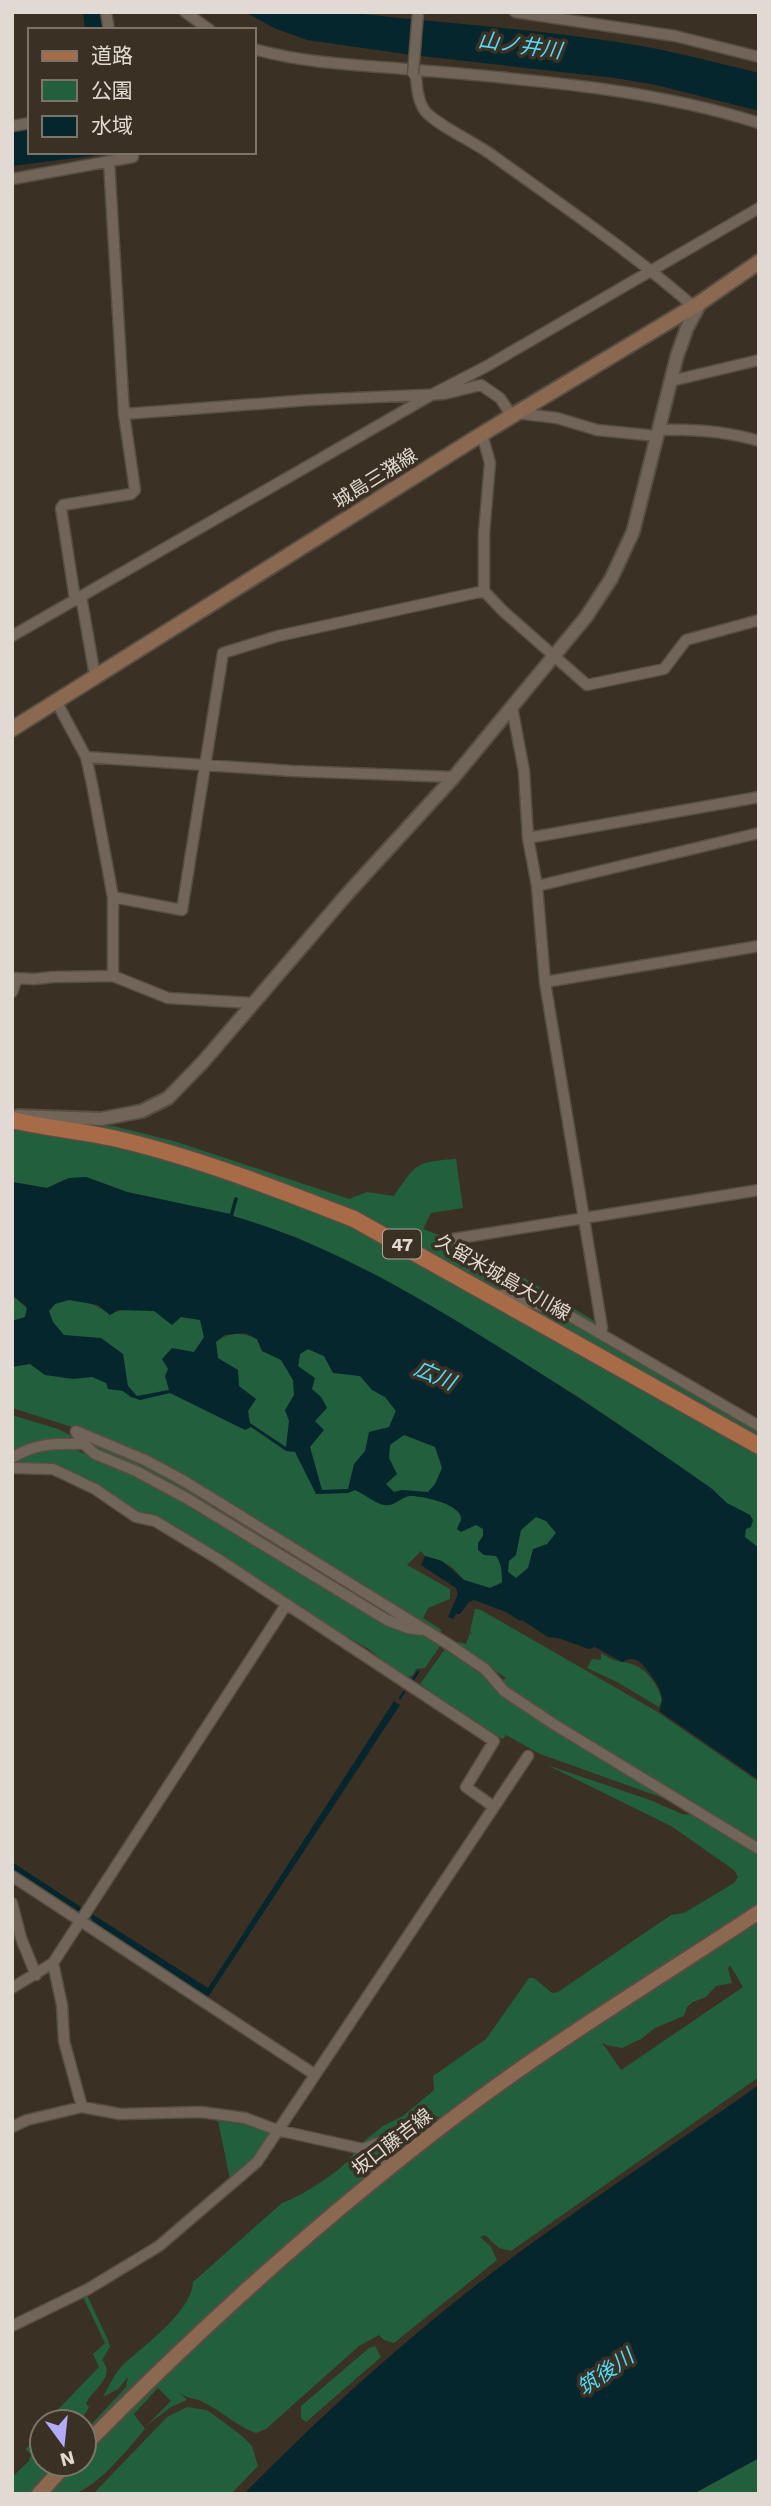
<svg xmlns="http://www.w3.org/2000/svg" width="771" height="2506" viewBox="0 0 771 2506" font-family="'Work Sans','Noto Sans JP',sans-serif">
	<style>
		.green { fill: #225f3d; fill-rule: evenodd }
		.water { fill: #06262d; fill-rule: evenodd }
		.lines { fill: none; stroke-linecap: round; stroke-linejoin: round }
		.stream { stroke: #06262d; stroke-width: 2.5 }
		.minor-casing { stroke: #564e43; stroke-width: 13 }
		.tertiary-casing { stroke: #564e43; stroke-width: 16 }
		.secondary-casing { stroke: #564e43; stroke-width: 18 }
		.primary-casing { stroke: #564e43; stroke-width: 19 }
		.minor { stroke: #706558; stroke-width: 10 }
		.tertiary { stroke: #706558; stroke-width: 12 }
		.secondary { stroke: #8b6850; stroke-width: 14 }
		.primary { stroke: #a76c47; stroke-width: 16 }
		.minor-bridge-casing { stroke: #564e43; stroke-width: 13; stroke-linecap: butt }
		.minor-bridge { stroke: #706558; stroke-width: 10 }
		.labels { text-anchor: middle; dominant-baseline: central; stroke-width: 7; stroke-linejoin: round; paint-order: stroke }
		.shield { fill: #3a3024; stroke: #aea79e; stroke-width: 2 }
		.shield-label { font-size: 18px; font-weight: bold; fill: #e0dad2 }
		.street-label { font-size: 19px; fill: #e0dad2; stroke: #3a3024 }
		.water-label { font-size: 21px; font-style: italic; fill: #4fddfe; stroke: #3a3024 }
	</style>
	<rect width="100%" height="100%" fill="#3a3024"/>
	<path class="green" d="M61,1125L114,1126L177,1142L349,1199L367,1192L394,1196C417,1163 415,1162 456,1159L463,1208L431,1213L423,1229L444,1237L494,1272L505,1266L596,1322L594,1327L566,1310L494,1289L342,1207Z
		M12,1126L154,1155L266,1191L368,1232L759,1456V1560L656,1450L580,1398L453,1319L380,1277L298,1238L233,1216L237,1199L234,1198L230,1214L127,1192L86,1177L64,1180L47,1188L12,1182Z
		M12,1295L67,1345L44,1317C48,1313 51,1306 56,1303C73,1294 97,1304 110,1315C132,1301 176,1317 201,1320L204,1337L213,1361L216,1342C229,1332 242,1332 257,1339L262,1351L281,1359L303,1397L298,1366L300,1354L308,1349L324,1356L333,1372L360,1376L401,1398L380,1450L408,1427L516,1507L571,1514L534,1582H502L490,1588L464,1580L453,1568L442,1561L425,1556L421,1551L407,1565L450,1589V1599L428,1608L423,1618L442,1630L438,1635L149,1459L69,1426L12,1408Z
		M507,1298L561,1314L759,1428V1440Z
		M12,1415L58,1429L72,1436C54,1446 35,1436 12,1452Z
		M92,1443L143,1462L403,1621L388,1616L93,1448Z
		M66,1446L130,1472L171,1492L354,1606L394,1627L423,1635L440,1646L425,1668L416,1669L413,1675L406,1678L367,1648L314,1618L303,1607L125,1505L100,1486L54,1465L14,1463L15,1460L34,1450Z
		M475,1609L481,1610L656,1711L759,1782V1842L584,1738L505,1687L500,1682L506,1678L458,1646V1642L466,1644L470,1633L473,1636L470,1631Z
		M445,1649L480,1672L497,1691L508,1700L663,1798L540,1754L506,1735L503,1739L464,1716L420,1684Z
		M601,1653C611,1660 616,1661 628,1663C645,1666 658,1684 662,1700L659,1707L617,1682L587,1668L592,1659L601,1660Z
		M547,1765L650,1800L682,1814L695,1815L759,1853V1906L562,2031L554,2041L462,2108L361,2146L359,2145L383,2126L403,2116L434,2090L433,2076L486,2039L529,1978H534L552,1993L558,1992L671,1915L684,1913L734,1883L738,1877L734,1870L671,1826Z
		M759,1917V2077L511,2251L499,2248L485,2235L480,2237L491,2247L497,2260L394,2343L384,2340L379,2335L359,2346L266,2429L256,2433C236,2426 222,2411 203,2402C193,2397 186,2399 178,2391L187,2400L171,2407L146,2426L171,2401L158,2388L134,2414L145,2429C130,2447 98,2486 76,2493C67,2496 53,2494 43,2494L73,2464H84V2453L218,2320L315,2240L318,2234L492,2094ZM730,1965L743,1987L621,2070L603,2044L594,2048L604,2043L606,2045L622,2048L641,2039L655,2028L684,2016L687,2007L693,2002L706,1997L716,1986L732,1983L728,1969Z
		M218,2121L247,2125L270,2133L252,2161L230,2179Z
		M390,2143L391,2146L363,2186L299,2233L294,2241L195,2330L173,2348L172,2353L84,2442V2432L126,2387L128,2377L118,2389L103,2397C109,2385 117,2369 127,2361C148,2343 192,2310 193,2282L282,2203C298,2198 348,2168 354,2152Z
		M87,2295L108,2340L110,2347L102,2360C117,2377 91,2390 86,2404L89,2407L80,2422H46L99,2367L93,2354L105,2343L83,2297Z
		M375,2346L381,2357L306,2422L301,2418V2406L369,2348Z
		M187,2407L207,2410L241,2435L252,2446L258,2466L231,2494H93L167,2417Z
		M42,2426V2464H58L34,2494H12V2477L29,2461L31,2454L25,2449L35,2441Z
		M759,2458V2494H693Z"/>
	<path class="water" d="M83,12H106L108,30H85Z
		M245,12H363V14C450,24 537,29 623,43C669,50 714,62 759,73V111L656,85L615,78L412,55L307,40L274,28Z
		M30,129V152H122L12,166V131Z
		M86,1177L127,1192L230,1214L235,1197L238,1198L233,1216C327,1243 412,1293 494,1344C568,1390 640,1438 711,1488L727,1503L750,1515L753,1520L751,1527L746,1529L745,1537L759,1548V1780L659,1711C666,1695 659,1687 650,1674C642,1663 636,1654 622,1662L595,1647L589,1649L558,1638L548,1637L522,1620L520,1621L506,1612L474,1600L469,1602L460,1614H456L453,1619L448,1617L458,1594L456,1588L421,1565L425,1556L442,1561L464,1580L490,1588L502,1583C502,1573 502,1564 496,1556L484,1555L478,1550V1543L483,1536V1529L476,1525L461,1532L457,1529C458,1525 461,1522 461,1519C462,1504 420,1495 409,1496C400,1498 394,1507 384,1505C375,1503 364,1494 355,1490L348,1493L316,1494L295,1452L286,1451L251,1427L245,1430L170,1393L140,1400L131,1397L123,1391L108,1389L106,1383L92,1377L73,1379L45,1375L30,1364L12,1367V1321L25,1317L27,1307L12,1295V1182L47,1188L69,1178ZM69,1300L98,1305L110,1315L118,1310L154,1311L172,1325L181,1317L200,1320L204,1337L194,1352L172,1348L162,1359L168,1369L165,1376L169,1390L137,1396L128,1386L123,1354L101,1338L64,1335L53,1322L49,1311L55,1304ZM245,1333L257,1339L262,1351L281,1360L293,1380L294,1395L285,1410L289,1421L286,1447L250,1423L248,1411L256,1399L239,1386L238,1370L218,1358L216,1342L224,1335ZM308,1349L324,1356L333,1373L360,1376L372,1390L385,1397L396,1411L389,1427L369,1432L365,1451L354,1464L348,1489L322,1490L310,1447L324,1430L315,1421L327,1408L321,1397L312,1389L315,1378L298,1366L300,1354ZM404,1435L435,1447L442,1468L435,1484L428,1492L402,1490L394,1492L386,1484L397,1474L389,1458L390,1445ZM536,1517L546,1521L556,1533L547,1544L533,1549L528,1568L516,1578L508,1572L509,1561L516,1555L521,1530Z
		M394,1701L400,1705L208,1997L89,1922L93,1920L90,1917L92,1914L208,1988Z
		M12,1862L81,1907L80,1912L12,1869Z
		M759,2085V2458L693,2494H244C333,2403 430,2317 532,2243C607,2189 683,2138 759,2085Z"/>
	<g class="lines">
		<path class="stream" d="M412,1681L418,1672
			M400,1698L404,1692"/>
		<g class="minor-casing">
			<path id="minor" d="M106,12L109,30
				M185,12L210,30
				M515,12L675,36L759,57
				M254,49C307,64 362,65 417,70C531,80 649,88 759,123
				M416,70C416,82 417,100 425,111C434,123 477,144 492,155C560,204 630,251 693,306
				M12,126L30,123
				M12,179L133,157L132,152
				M671,381L759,360
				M516,413L557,418L597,430L657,436
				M124,414L309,400L444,394L481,385L500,398L512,416
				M659,430C693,429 726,431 759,441
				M482,434L490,463L484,533V591L503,611L587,685L664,669L686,640L759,620
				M81,596L95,676
				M75,599L61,508L63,505L131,494L135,490L124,414L109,161
				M12,636L433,394L487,366L759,208
				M56,701L86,757L92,784L113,897V976
				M512,707L524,771L528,838L537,886L545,982L602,1328L601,1334
				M86,757L293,771L454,777
				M528,838L759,797
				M537,886L759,833
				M113,897L182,910L223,653L278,636L484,591
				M12,978L35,979L53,977L113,976L168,998L252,1003
				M545,982L759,946
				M12,992L17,978
				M447,1240L759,1190
				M497,1296L504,1295L563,1312L759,1426
				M76,1431L145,1460L184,1481L448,1644L485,1669L504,1691L555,1725L759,1849
				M76,1432L84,1444L95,1454L136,1471L188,1499L387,1620L408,1628L421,1630
				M12,1458C35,1443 57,1443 84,1444
				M12,1468L53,1469L95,1489L136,1517L155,1521L218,1559L494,1741L466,1787L494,1807
				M12,1876L314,2074
				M12,1903L21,1938L36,1975
				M53,1963L62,2005L64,2041L82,2107
				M12,1988L53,1963L286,1605
				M12,2127L27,2120L82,2107L120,2114L201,2112L245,2118L277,2130L363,2149L394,2137L396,2144L376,2174
				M12,2326L88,2289L159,2246L257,2162L528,1756"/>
		</g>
		<g class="tertiary-casing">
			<path id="tertiary" d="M18,1116L101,1119L142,1111L168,1098L203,1062L348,893L454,777L586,617L611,579L633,532L677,356L687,328L701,302"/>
		</g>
		<g class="secondary-casing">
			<path id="secondary" d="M12,729L482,434L701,302L759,262
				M84,2446C206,2322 337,2204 477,2100C568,2033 665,1974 759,1912
				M39,2494L66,2464"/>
		</g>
		<g class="primary-casing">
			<path id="primary" d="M12,1120C46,1128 80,1131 113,1138C192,1156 278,1189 354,1219L759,1446"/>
		</g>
		<use href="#minor" class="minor"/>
		<use href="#tertiary" class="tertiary"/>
		<use href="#secondary" class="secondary"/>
		<use href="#primary" class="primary"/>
		<g class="minor-bridge-casing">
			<path id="minor-bridge" d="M413,74L418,12"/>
		</g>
		<use href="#minor-bridge" class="minor-bridge"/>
	</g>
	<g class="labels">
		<rect class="shield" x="383" y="1229.5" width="38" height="29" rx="5"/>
		<g class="shield-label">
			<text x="402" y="1244">47</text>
		</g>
		<g class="street-label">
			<text transform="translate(375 478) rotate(-32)">城島三潴線</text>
			<text transform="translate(503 1277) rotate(30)">久留米城島大川線</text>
			<text transform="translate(392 2142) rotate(-38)">坂口藤吉線</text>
		</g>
		<g class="water-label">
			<text transform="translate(520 45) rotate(8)">山ノ井川</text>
			<text transform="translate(435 1375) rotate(23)">広川</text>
			<text transform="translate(605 2372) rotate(-35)">筑後川</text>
		</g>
	</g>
	<rect width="771" height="2506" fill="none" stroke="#e0dad2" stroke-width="28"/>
	<rect x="28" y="28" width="228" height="126" fill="#3a3024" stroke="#7c746a" stroke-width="2"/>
	<rect x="42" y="51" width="35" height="10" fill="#a76c47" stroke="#7c746a" stroke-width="2"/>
	<text x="91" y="63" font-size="21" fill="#e0dad2">道路</text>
	<rect x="42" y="80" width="35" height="21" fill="#225f3d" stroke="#7c746a" stroke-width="2"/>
	<text x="91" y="98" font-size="21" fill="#e0dad2">公園</text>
	<rect x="42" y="116" width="35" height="21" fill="#06262d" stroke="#7c746a" stroke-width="2"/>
	<text x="91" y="133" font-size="21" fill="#e0dad2">水域</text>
	<g transform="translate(63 2443) rotate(165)"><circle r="33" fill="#3a3024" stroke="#7c746a" stroke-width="2"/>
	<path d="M0-5L12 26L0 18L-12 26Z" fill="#b3adf9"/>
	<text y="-10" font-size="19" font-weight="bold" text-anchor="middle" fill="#e0dad2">N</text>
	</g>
</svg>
